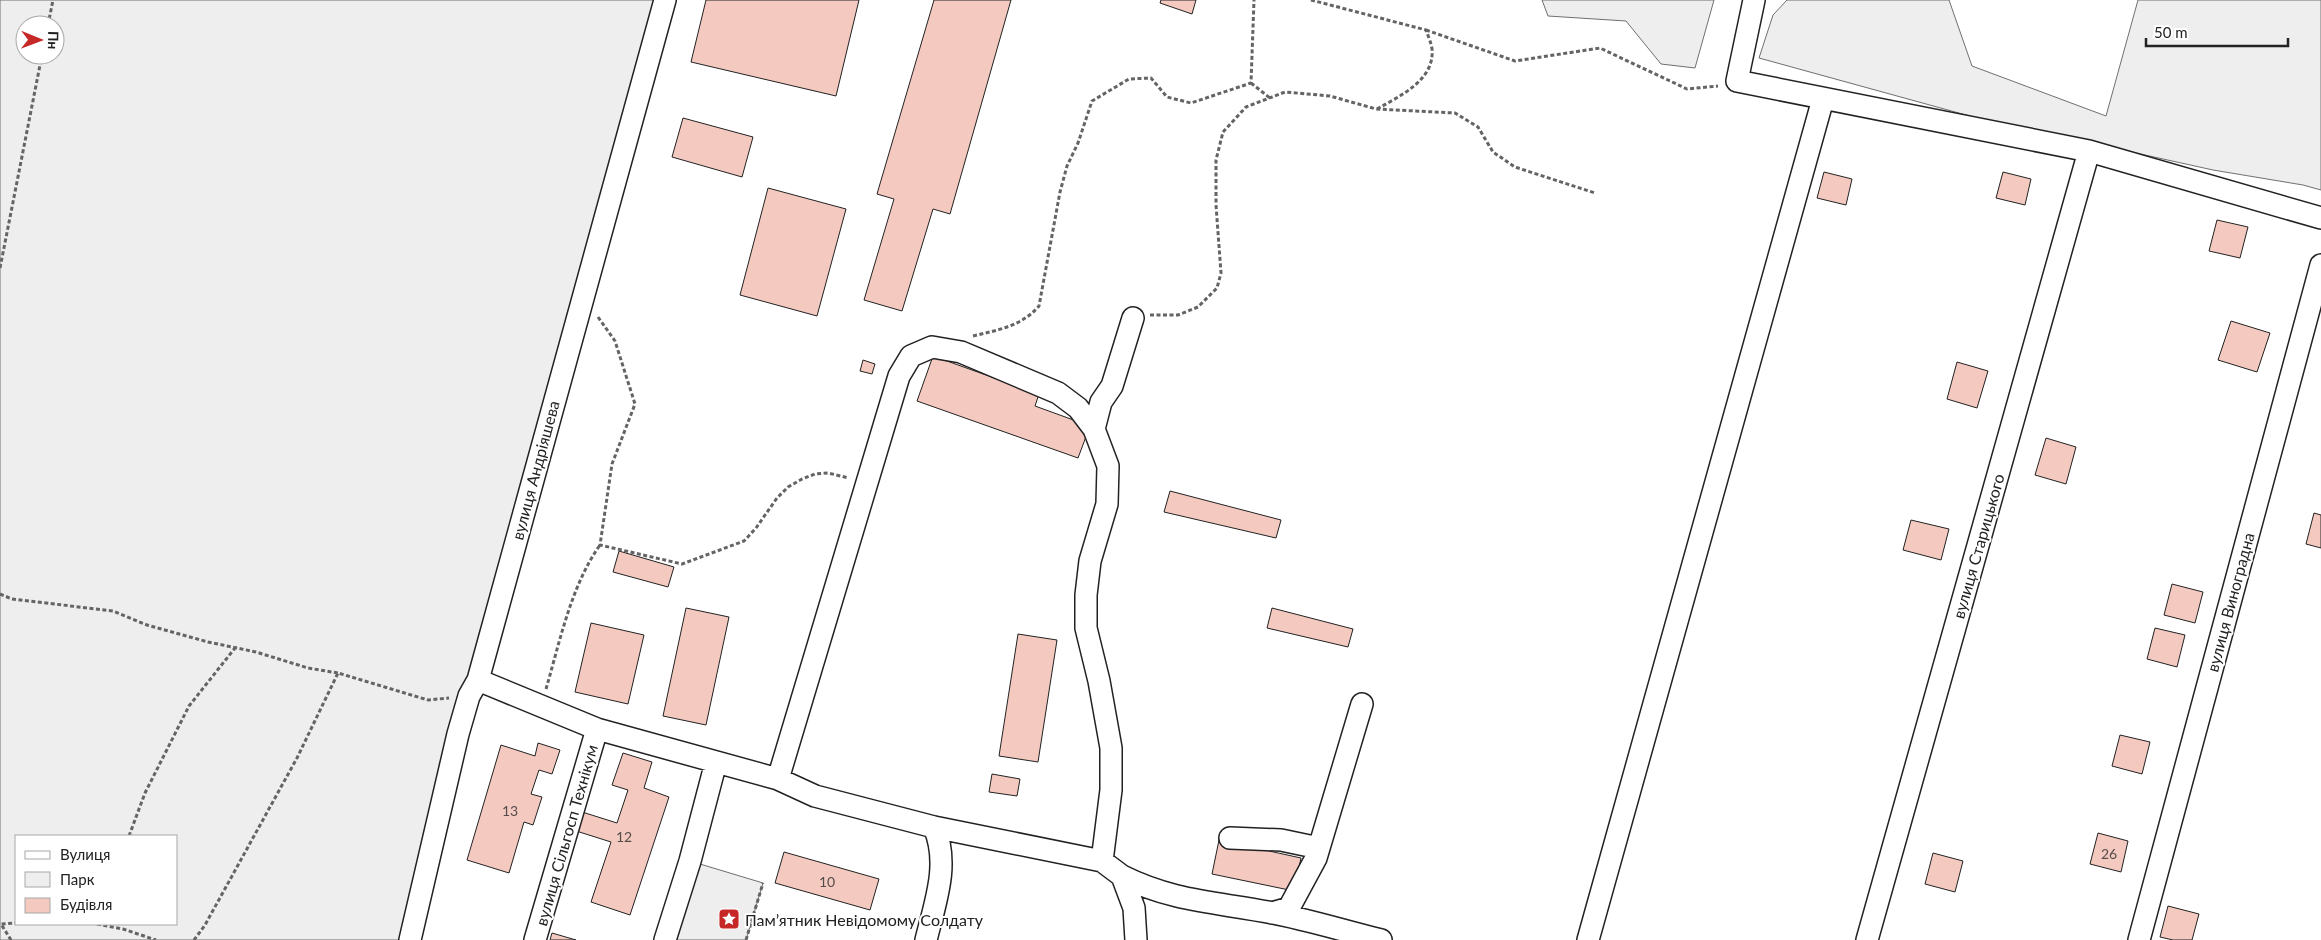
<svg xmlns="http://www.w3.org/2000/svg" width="2321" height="940" viewBox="0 0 2321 940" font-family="Lato,sans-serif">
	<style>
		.green { fill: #eee; stroke: #6f6f6f; fill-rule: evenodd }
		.building { fill: #f3c9c0; stroke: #222 }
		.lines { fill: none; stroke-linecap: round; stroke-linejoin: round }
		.minor-casing { stroke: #222; stroke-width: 24 }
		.path { stroke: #646464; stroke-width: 3; stroke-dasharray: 4 2.5; stroke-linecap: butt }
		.minor { stroke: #fff; stroke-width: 21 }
		.labels { text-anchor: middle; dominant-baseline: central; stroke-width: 4; stroke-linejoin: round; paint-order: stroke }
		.number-label { font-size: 14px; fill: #564c4a }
		.street-label { font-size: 16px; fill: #222; stroke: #fff }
		.poi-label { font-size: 16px; fill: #222; stroke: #fff; text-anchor: start }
	</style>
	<rect width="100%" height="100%" fill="#fff"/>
	<path class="green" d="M0,0H664L410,940H0ZM25,25H55V55H25ZM16,836H176V924H16Z
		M1542,0H1714L1695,68L1661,64L1626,21L1548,16Z
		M1787,0H1949L1972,66L2106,116L2138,0H2321V190L2303,185L2213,170L1977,118L1759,58L1773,15Z
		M690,861L763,883L746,940H665Z"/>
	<path class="building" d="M706,0H859L836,96L691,62Z
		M934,0H1011L950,214L933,209L902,311L864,300L894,199L877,194Z
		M1161,0H1196L1192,14L1160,3Z
		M683,118L753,137L742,177L672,157Z
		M1824,172L1852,179L1846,205L1817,198Z
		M2003,172L2031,179L2025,205L1996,198Z
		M768,188L846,209L817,316L740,295Z
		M2217,220L2248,227L2240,258L2209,251Z
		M2231,321L2270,333L2257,372L2218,360Z
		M933,356L1039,394L1035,406L1090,426L1078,458L917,401Z
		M863,360L875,364L872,374L860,371Z
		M1957,362L1988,371L1977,408L1947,399Z
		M2046,438L2076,447L2066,484L2035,475Z
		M1170,491L1281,520L1276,538L1164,512Z
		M2314,513L2321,515V548L2306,544Z
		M1911,520L1949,529L1941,560L1903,550Z
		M619,551L674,567L668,587L613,572Z
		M2172,584L2203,592L2195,623L2164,615Z
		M686,608L729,617L706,725L663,716Z
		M1272,608L1353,629L1348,647L1267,628Z
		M591,623L644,635L628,704L575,692Z
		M2155,628L2185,635L2177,667L2147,659Z
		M1018,634L1057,640L1038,762L999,756Z
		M2120,735L2150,742L2142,774L2112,766Z
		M538,743L560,750L552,774L539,770L531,794L542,797L533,825L524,822L509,873L467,860L501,745L535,756Z
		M623,753L652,762L644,788L669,797L630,915L591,902L611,842L573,830L579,811L617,823L628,790L612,785Z
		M992,774L1020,779L1017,796L989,792Z
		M2098,833L2128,841L2121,872L2090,864Z
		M1219,840L1301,858L1294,891L1212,874Z
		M784,852L879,879L870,910L775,883Z
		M1933,853L1963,861L1955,892L1925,884Z
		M2168,906L2199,914L2192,940H2173L2160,937Z
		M552,933L576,940H550Z"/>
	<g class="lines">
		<g class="minor-casing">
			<path id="minor" d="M1754,0L1737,81L2089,151L2321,218
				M1094,429L1101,402L1112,386L1133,318
				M478,680L597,729L778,779L815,796L934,827L1102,861
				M778,779L899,376L911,356L932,347L961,352L1058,393L1078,408L1094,429L1108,466L1107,504L1090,561L1086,595V628L1099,681L1111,748V790L1102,861L1122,876L1134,908L1136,940
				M1230,838L1281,840L1319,848
				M1122,876C1174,902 1217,902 1273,913C1309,920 1345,931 1381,940
				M1272,913L1289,908L1316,858L1362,704
				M410,940L458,734L469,696L478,680L665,0
				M535,940L597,729
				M665,940L690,861L716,762
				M926,940C935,903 950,864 934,827
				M1588,940L1823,99
				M1867,940L2089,151
				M2139,940L2321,265"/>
		</g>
		<path class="path" d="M1311,0L1426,30C1428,36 1431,42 1432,49C1435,80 1400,96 1377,109
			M48,25L53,0
			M1426,30L1515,61L1600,48L1687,89L1718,86
			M1251,83L1270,98
			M0,268L42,55
			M1150,315H1178L1198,307L1217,288L1221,273L1216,205V160L1223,132L1246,107L1285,92L1330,96L1376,109L1455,113L1478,127L1493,152L1515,167L1595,193
			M598,317L615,341L635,404L612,464L600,545L682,564L744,541L756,528L777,498L788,487L802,479L815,474L828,473L849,478
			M973,336C998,330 1022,326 1039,306L1060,192L1067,166L1078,143L1092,101L1129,79L1151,78L1167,97L1191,103L1251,83L1254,0
			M0,594L12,599L113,611L147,625L208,642L256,652L308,668L338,673
			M546,689C560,641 571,586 600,545
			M129,836L145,793L189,706L235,648
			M97,924L123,929L156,940
			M11,940L1,924L16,923
			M194,940L205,925L297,758L338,673L428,700L449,698
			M746,940L763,883"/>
		<use href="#minor" class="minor"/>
	</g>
	<defs>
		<g id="sight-square" transform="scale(1.125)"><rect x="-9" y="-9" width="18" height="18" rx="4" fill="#c62828" stroke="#fff"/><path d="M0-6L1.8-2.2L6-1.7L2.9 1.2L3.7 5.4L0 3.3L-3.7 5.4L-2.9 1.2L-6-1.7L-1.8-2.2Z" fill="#fff"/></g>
	</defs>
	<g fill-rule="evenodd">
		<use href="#sight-square" x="729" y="919"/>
	</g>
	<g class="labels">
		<g class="number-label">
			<text x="510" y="810">13</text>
			<text x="624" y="836">12</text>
			<text x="2109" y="853">26</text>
			<text x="827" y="881">10</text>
		</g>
		<g class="street-label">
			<text transform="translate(535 470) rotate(-75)">вулиця Андріяшева</text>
			<text transform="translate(1978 546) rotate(-74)">вулиця Старицького</text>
			<text transform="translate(2230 602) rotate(-75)">вулиця Виноградна</text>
			<text transform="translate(566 835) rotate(-74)">вулиця Сільгосп Технікум</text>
		</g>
		<g class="poi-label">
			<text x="745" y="919">Пам’ятник Невідомому Солдату</text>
		</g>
	</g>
	<rect x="15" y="835" width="162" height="90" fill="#ffffff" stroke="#a7a7a7"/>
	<rect x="25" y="851" width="25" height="8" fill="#ffffff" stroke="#a7a7a7"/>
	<text x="60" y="860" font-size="15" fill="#222222">Вулиця</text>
	<rect x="25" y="872" width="25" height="15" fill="#eeeeee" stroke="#a7a7a7"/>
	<text x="60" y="885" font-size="15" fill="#222222">Парк</text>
	<rect x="25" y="898" width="25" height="15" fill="#f3c9c0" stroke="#a7a7a7"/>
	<text x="60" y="910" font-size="15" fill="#222222">Будівля</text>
	<g transform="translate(40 40) rotate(91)"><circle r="24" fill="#ffffff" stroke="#a7a7a7"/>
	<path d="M0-4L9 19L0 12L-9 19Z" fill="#c62828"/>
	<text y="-8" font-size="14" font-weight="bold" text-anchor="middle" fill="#222222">Пн</text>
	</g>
	<path d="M2146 38v8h142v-8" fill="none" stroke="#222222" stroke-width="2.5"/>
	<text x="2154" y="38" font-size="15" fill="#222222" stroke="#ffffff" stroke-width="4" paint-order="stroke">50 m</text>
</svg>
